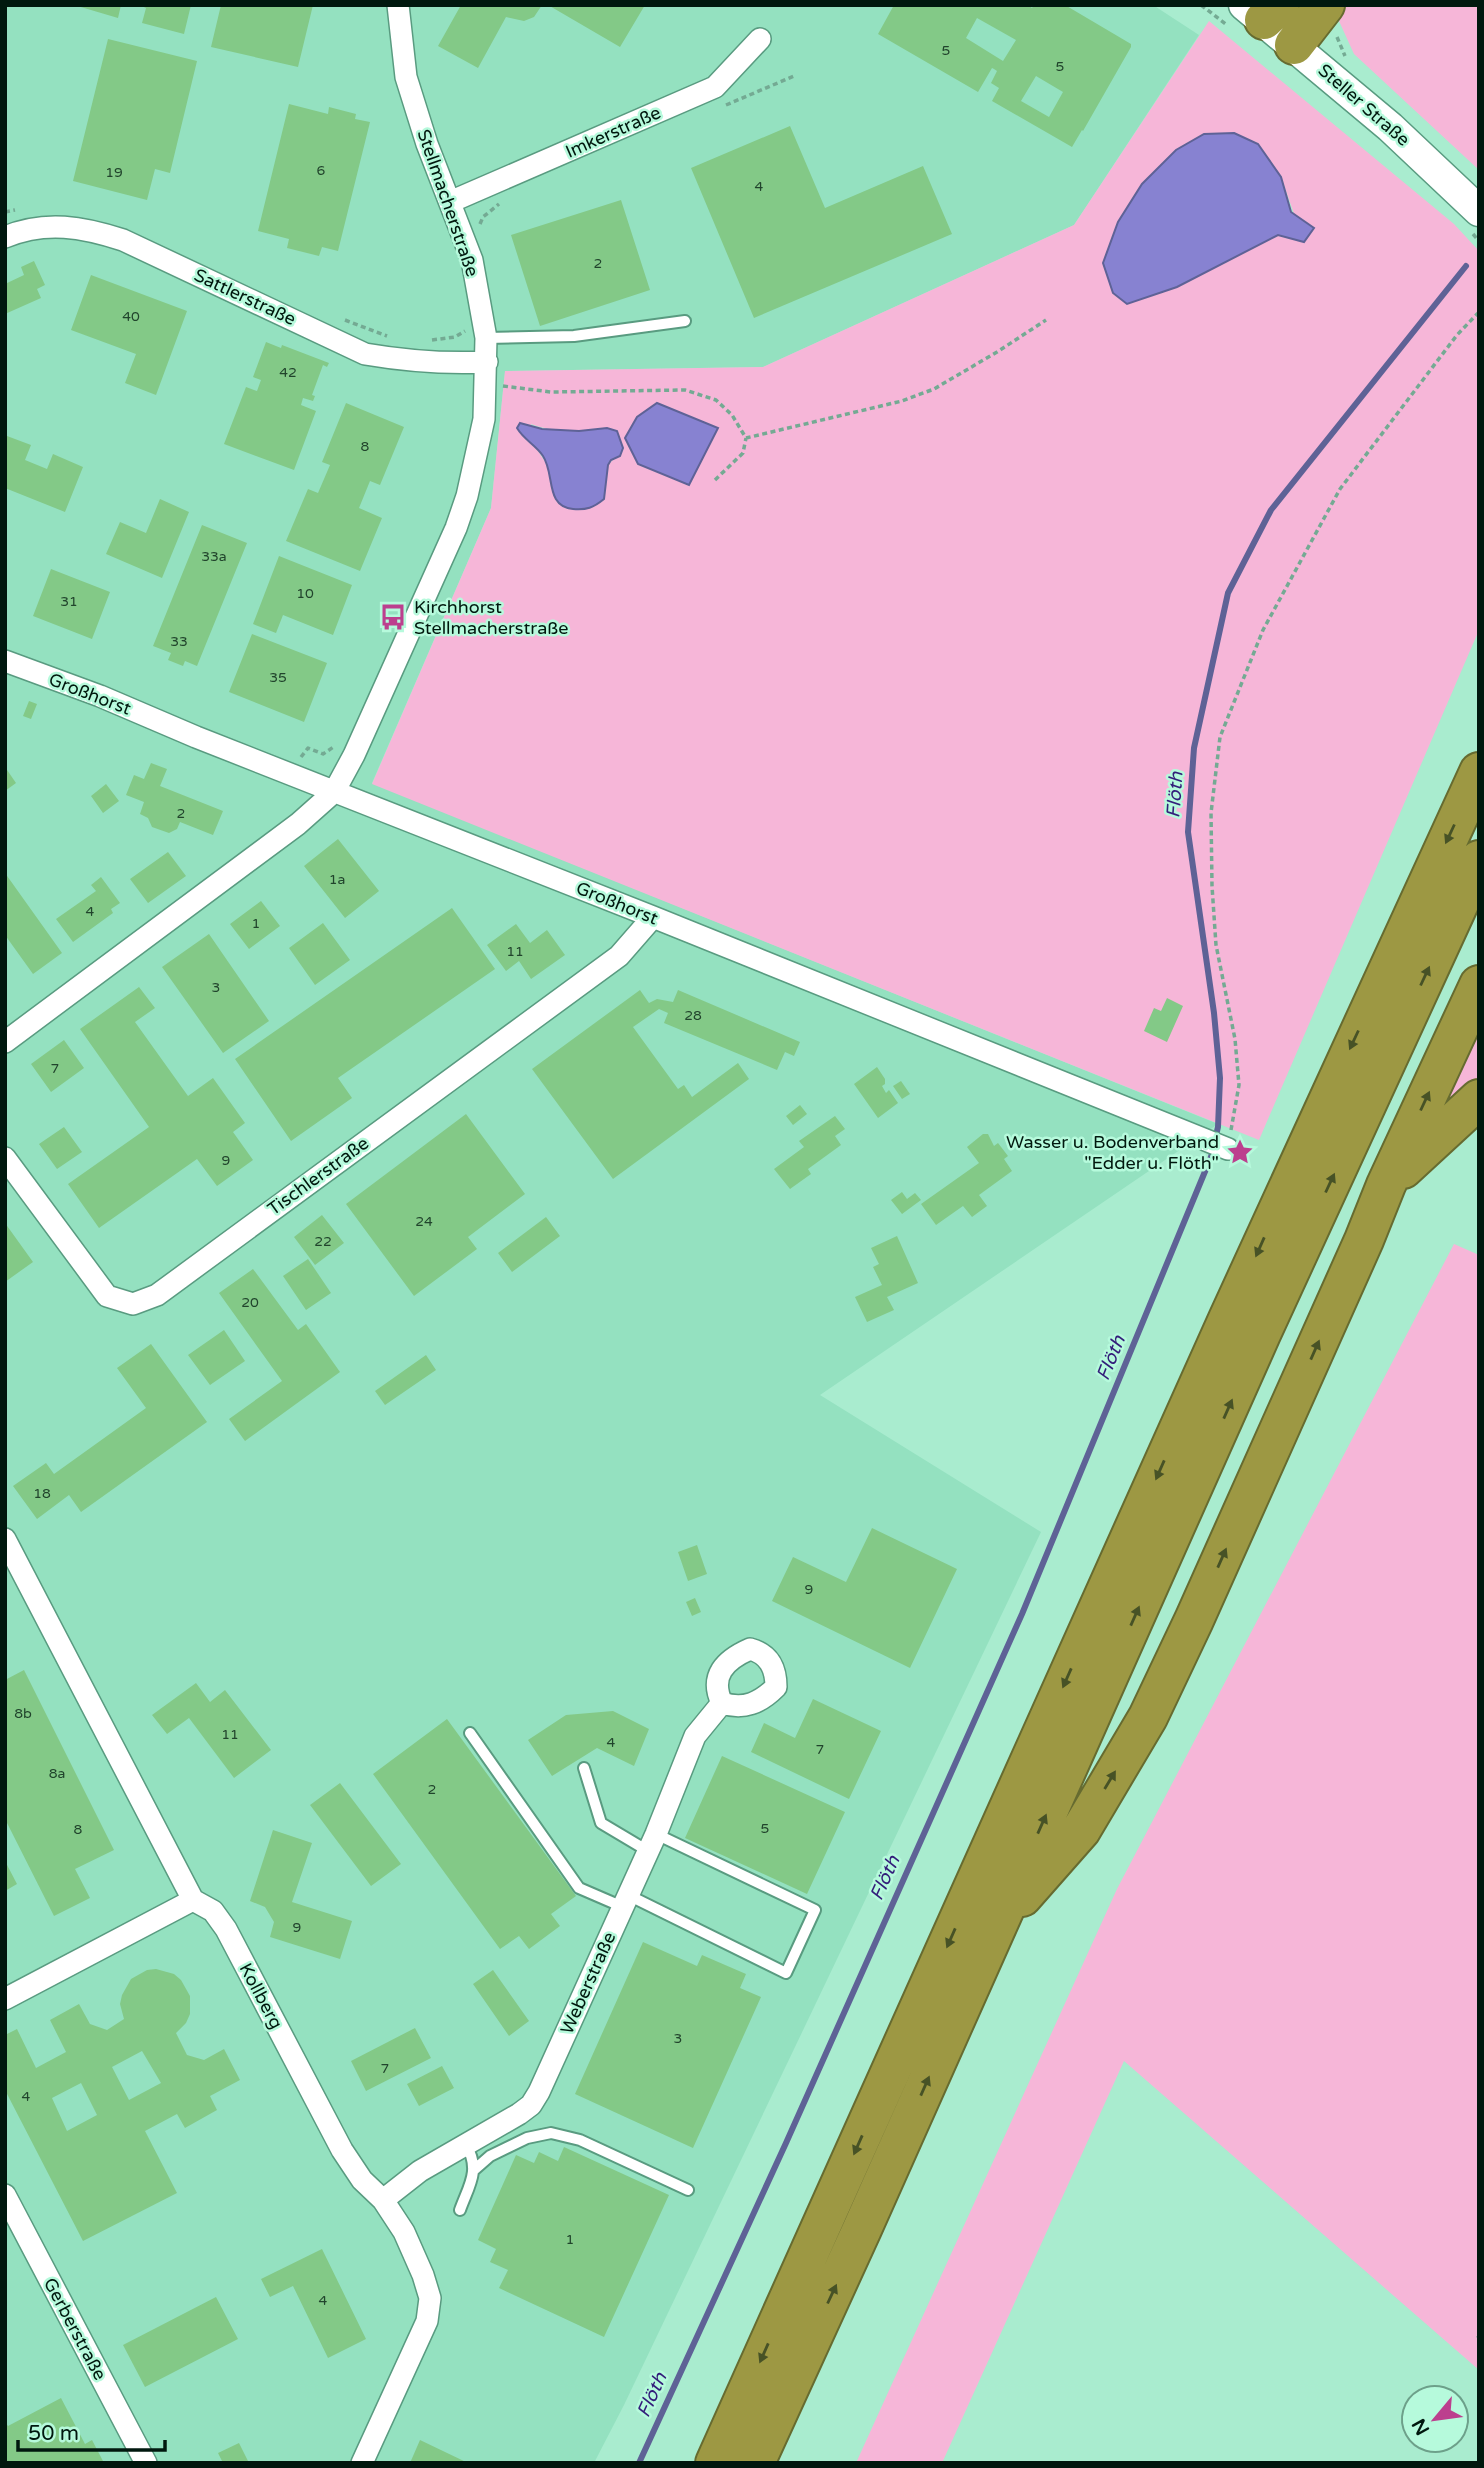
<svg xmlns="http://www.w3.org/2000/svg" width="1484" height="2468" viewBox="0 0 1484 2468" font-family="'Varela Round',sans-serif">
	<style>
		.built { fill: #94e1c0 }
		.green { fill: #f6b6d8; fill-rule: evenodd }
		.water { fill: #8782d1; stroke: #5e6296; stroke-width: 2 }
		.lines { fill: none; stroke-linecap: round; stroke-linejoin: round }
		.stream { stroke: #5e6296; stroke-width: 6 }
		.building { fill: #83c987; fill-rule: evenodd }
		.lane-casing { stroke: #599b80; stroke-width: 14 }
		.street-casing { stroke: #599b80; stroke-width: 24 }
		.secondary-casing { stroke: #599b80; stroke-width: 33 }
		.highway-casing { stroke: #666b30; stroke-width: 42 }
		.path { stroke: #74aa93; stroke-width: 3.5; stroke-dasharray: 5 3.5; stroke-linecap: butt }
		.lane { stroke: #fff; stroke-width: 10 }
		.street { stroke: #fff; stroke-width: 21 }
		.secondary { stroke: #fff; stroke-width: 30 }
		.highway { stroke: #9d9843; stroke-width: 38 }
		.oneway { fill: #475226 }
		.labels { text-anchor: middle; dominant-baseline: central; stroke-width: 5; stroke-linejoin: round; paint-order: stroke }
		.number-label { font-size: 14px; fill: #21442c }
		.street-label { font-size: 18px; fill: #00180e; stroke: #b6fadc }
		.poi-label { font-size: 18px; fill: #00180e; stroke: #b6fadc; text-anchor: start }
		.water-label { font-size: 19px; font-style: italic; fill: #331d7a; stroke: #b6fadc }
	</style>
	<rect width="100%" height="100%" fill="#a9eccf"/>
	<path class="built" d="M5,5H1153L1199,35L1074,225L763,367L505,371L491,508L372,783L1218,1124L820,1395L1041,1532L624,2405L594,2463H5Z"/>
	<path class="green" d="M1345,5H1479V170L1354,54L1339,21Z
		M1209,21L1454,224L1479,251V630L1259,1140L372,784L491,508L505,371L763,367L1074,225ZM1234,133L1258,144L1281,177L1304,242L1278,235ZM531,424C546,430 567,432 583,431C595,430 605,428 617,431L623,449L608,465L604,499L552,490L548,466L534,445Z
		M1479,1017V1085L1431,1129Z
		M1454,1244L1479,1255V2370L1124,2061L942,2463H856L1117,1889Z"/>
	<path class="water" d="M1234,133L1258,144L1281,177L1291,212L1314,228L1304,242L1278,235L1177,287L1127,304L1113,293L1103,263L1118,222L1142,184L1176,150L1204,134Z
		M657,403L718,428L689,485L638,464L625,438L637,417Z
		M520,423L542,429L579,431L607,428L617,431L623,448L620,456L611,460L608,465L604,499C593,508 587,510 573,509C545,507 555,474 543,456C536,445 524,440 517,428Z"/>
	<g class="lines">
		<path class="stream" d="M639,2463L786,2143L1022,1614L1211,1157L1218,1127L1220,1078L1214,1013L1188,832L1194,748L1228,593L1271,510L1466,266"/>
	</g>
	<path class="building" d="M74,5H121L118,18Z
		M139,5H191L184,34L142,23L146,8Z
		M221,5H313L298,67L211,47Z
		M461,5H542L534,17L524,21L506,17L478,68L438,46Z
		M548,5H645L620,47Z
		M894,5H1028L1032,8L1034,5H1065L1131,44V47L1083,131L1082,130L1072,147L992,101L999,88L991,83L997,71L994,69L992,68L978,92L878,34ZM977,18L1016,40L1003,61L966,38ZM1036,76L1063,92L1049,117L1021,101Z
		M108,39L197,61L170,173L155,169L147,200L73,181Z
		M289,104L328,114L329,107L356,114L355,119L370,122L338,251L322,247L319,256L287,248L289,239L258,231Z
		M790,126L825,208L923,166L952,234L754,318L691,168Z
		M621,200L650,290L540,326L511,235Z
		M34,261L45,285L37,289L41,298L5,314V284L24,275L21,267Z
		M91,275L187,311L156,395L125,383L136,354L71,330Z
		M266,342L281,348L282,345L329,363L327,367L323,365L312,395L315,396L313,401L303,398L301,405L316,411L294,470L224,444L246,387L257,391L261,380L253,377Z
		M346,403L404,427L380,485L370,481L359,508L382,518L360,571L286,541L308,489L318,493L330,465L322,462Z
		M7,436L31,445L25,460L47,469L53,454L83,467L65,512L5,488V441Z
		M160,499L189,512L162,578L106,554L120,522L146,533Z
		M202,525L247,543L197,666L185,661L183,666L168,660L171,653L153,646Z
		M279,556L352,585L333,635L283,615L276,633L253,624Z
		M51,569L110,592L92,639L33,616Z
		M252,634L327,663L304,722L229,692Z
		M29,701L37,704L31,719L23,716Z
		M151,763L167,769L160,786L223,811L213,835L180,822L177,829L169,833L152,827L148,818L140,814L144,802L126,795L134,775L144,779Z
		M5,767L16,783L5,791Z
		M106,784L119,801L103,813L91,796Z
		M338,839L379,891L345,918L304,866Z
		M168,852L186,876L148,903L130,879Z
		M5,873L62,953L33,974L5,935Z
		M101,877L120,903L111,909L113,913L73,942L56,919L96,891L91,885Z
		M261,901L280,926L249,949L230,924Z
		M452,908L495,969L338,1078L352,1098L291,1141L235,1059Z
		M323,923L350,960L315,985L289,948Z
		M516,924L530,943L547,930L565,955L531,979L519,961L506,971L487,945Z
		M209,934L269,1021L223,1053L162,967Z
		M139,987L155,1008L135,1022L188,1096L213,1078L245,1123L233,1132L253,1160L217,1186L197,1159L99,1228L68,1184L149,1127L80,1029Z
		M640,990L649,1003L657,999L673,1002L678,990L800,1042L794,1056L785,1052L777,1070L664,1023L668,1013L659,1009L633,1027L678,1089L684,1085L692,1097L738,1063L749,1079L613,1179L532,1069Z
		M1167,998L1183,1006L1167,1042L1144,1031L1154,1008L1161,1011Z
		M64,1040L84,1068L51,1092L31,1064Z
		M877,1067L885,1079V1084L882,1086L886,1093L889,1090L898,1103L878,1118L854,1084Z
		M901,1081L910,1094L902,1099L893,1086Z
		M800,1105L807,1114L793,1125L786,1116Z
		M466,1114L525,1194L468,1237L477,1249L414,1296L346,1204Z
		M835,1116L845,1129L835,1136L841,1145L808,1169L811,1174L790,1189L774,1169L804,1147L799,1141Z
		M64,1127L82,1152L57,1169L39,1144Z
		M983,1134H988L994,1146L998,1143L1008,1156L1004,1159L1012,1171L979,1195L987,1206L972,1217L963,1206L936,1225L921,1204L979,1163L967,1147Z
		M902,1192L907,1199L915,1193L921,1200L902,1214L891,1200Z
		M322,1215L344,1243L315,1265L294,1237Z
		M546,1217L560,1236L512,1272L498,1253Z
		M5,1223L33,1262L5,1282Z
		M897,1236L918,1283L887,1297L894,1310L867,1322L855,1297L882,1285L873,1267L879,1264L871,1248Z
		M308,1259L331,1293L306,1310L283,1276Z
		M253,1269L298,1330L306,1324L340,1372L245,1441L229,1419L282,1381L219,1293Z
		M224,1330L245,1361L210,1385L188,1355Z
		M151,1344L207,1422L81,1512L69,1495L37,1519L13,1486L46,1463L54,1474L146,1408L117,1368Z
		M426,1355L436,1370L385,1405L375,1391Z
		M872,1528L957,1569L910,1668L772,1601L793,1557L846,1582Z
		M697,1545L707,1574L688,1581L678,1552Z
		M695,1598L701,1612L692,1616L686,1602Z
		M24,1670L114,1850L75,1869L90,1898L54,1916L5,1819V1680Z
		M196,1683L210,1702L225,1690L271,1750L234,1778L189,1718L167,1734L152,1715Z
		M813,1699L881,1731L849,1799L751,1752L764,1723L795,1738Z
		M613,1711L649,1729L634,1766L597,1748L552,1776L528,1740L566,1715Z
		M447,1719L576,1896L551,1914L560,1926L529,1949L519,1936L500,1949L373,1774Z
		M722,1756L845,1812L807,1894L685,1838Z
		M340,1783L401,1864L371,1886L310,1805Z
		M273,1830L312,1843L292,1902L352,1921L340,1959L270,1937L274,1922L265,1907L250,1901Z
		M5,1861L17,1884L5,1891Z
		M643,1942L697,1966L702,1955L746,1974L740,1988L761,1997L693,2148L575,2094Z
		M156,1969L174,1974L181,1980L190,1996V2014L186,2023L176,2033L187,2055L204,2060L224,2049L240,2080L210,2096L217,2110L185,2128L177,2114L145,2131L177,2193L83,2241L5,2090V2035L17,2029L36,2068L66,2052L50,2020L79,2004L90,2024L107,2030L124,2019L120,2004L122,1995L131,1979L147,1970ZM142,2051L161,2083L129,2100L112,2067ZM81,2083L97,2115L67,2131L52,2098Z
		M493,1970L529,2021L509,2036L473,1984Z
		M415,2028L431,2058L366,2091L351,2061Z
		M442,2066L454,2088L419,2106L407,2084Z
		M564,2147L669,2195L604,2337L499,2288L508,2270L490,2262L496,2249L478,2240L516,2155L534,2163L539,2152L558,2161Z
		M322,2249L366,2339L328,2358L293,2286L270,2297L261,2279Z
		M216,2297L238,2339L145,2387L123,2345Z
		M61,2398L85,2444L92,2440L104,2463H5V2422L8,2426Z
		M420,2440L468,2463H410Z
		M239,2443L249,2463H223L218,2453Z"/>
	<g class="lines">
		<g class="lane-casing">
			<path id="lane" d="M486,338L574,336L685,321
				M470,1733L579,1888L623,1907
				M584,1768L601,1823L648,1851
				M628,1895L786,1973L815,1910L656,1834
				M474,2170L490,2156L527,2138L551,2133L580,2140L688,2190
				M460,2210C469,2185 481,2170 466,2145"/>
		</g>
		<g class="street-casing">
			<path id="street" d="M450,202L715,87L760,39
				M5,237C46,220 83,227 123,240L365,354C406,361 446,364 487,362
				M5,661L100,696L196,737L653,917L1228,1149
				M5,1042L298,824L334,792L354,755L456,528L467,496L484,419L486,338L472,260L427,144L406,77L398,5
				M5,1158L107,1296L133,1304L157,1295L619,956L653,917
				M5,1539L193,1900L213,1911L226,1929L342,2150L362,2180L383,2200L404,2232L423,2275L430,2298L427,2321L362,2463
				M750,1649C769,1654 776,1668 776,1687C760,1703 744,1710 722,1703C709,1676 725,1660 750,1649Z
				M5,1999L193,1900
				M5,2195L146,2463
				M383,2200L420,2171L519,2114L531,2105L539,2092L656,1834L695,1736L722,1703"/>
		</g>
		<g class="secondary-casing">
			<path id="secondary" d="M1244,5L1390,127L1479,211"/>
		</g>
		<g class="highway-casing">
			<path id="highway" d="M1264,20L1280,5
				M1294,45L1325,5
				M1403,1169L1479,1099
				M1022,1897L1081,1830L1148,1717L1194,1620L1364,1240L1386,1185L1479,985
				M715,2463L1228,1319L1479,772
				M755,2463L862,2229L1261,1334L1479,860"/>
		</g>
		<path class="path" d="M1201,5L1227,25
			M1337,37L1345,56
			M726,105L794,76
			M5,212L15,210
			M480,224L483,217L499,204
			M1473,234L1479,241
			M345,320L387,336
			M432,340L455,337L465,331
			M503,386L551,392L685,390L716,400L732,415L746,438L902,401L934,389L997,352L1046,320
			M715,480L743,453L746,438
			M301,757L308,748L323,754L335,746
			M1231,1130L1239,1085L1235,1039L1216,945L1212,886L1211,813L1220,737L1263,630L1340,489L1457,335L1479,312
			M1477,2338L1479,2337"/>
		<use href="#lane" class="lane"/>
		<use href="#street" class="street"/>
		<use href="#secondary" class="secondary"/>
		<use href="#highway" class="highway"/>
	</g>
	<defs><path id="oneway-solid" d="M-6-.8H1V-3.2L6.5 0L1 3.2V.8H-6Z" transform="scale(1.75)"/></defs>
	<g class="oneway">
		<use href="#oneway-solid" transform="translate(1450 834) rotate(115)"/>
		<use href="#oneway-solid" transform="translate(1425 976) rotate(-65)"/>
		<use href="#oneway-solid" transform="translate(1354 1040) rotate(115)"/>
		<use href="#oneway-solid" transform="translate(1425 1101) rotate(-65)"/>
		<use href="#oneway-solid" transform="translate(1330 1183) rotate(-65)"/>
		<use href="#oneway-solid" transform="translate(1260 1247) rotate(114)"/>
		<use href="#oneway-solid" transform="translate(1315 1350) rotate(-66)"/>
		<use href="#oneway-solid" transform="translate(1228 1409) rotate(-66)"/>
		<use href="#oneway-solid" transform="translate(1160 1470) rotate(114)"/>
		<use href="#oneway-solid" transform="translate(1222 1558) rotate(-66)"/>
		<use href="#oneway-solid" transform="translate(1135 1616) rotate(-66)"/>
		<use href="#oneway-solid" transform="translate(1067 1678) rotate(114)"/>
		<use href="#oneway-solid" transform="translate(1110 1780) rotate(-59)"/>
		<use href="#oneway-solid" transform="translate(1042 1824) rotate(-66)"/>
		<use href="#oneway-solid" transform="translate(951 1938) rotate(114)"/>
		<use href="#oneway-solid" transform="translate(925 2086) rotate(-66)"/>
		<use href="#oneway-solid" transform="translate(858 2145) rotate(114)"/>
		<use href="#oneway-solid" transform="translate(832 2294) rotate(-65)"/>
		<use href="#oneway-solid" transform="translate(764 2353) rotate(114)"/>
	</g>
	<defs>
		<g id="bus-bare" transform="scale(2.1)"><path d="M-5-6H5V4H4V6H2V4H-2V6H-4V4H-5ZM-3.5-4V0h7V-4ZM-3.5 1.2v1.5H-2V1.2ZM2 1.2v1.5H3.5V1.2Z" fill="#bc3f8e" stroke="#b6fadc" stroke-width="2.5" paint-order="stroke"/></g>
		<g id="sight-bare" transform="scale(2.1)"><path d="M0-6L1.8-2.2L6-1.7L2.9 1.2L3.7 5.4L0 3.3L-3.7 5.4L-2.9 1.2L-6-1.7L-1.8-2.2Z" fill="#bc3f8e" stroke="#b6fadc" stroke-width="2.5" paint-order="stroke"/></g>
	</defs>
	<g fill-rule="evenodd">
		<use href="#bus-bare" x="393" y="617"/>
		<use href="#sight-bare" x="1240" y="1152"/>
	</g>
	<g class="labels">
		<g class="number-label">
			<text x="946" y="50">5</text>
			<text x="1060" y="66">5</text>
			<text x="321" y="170">6</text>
			<text x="114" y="172">19</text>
			<text x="759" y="186">4</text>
			<text x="598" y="263">2</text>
			<text x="131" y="316">40</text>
			<text x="288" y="372">42</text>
			<text x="365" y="446">8</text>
			<text x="214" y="556">33a</text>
			<text x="305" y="593">10</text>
			<text x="69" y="601">31</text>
			<text x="179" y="641">33</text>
			<text x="278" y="677">35</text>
			<text x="181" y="813">2</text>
			<text x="337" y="879">1a</text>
			<text x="90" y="911">4</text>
			<text x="256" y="923">1</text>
			<text x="515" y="951">11</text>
			<text x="216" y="987">3</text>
			<text x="693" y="1015">28</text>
			<text x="55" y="1068">7</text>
			<text x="226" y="1160">9</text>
			<text x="424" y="1221">24</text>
			<text x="323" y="1241">22</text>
			<text x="250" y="1302">20</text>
			<text x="42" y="1493">18</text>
			<text x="809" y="1589">9</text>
			<text x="23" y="1713">8b</text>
			<text x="230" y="1734">11</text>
			<text x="611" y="1742">4</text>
			<text x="820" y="1749">7</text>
			<text x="57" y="1773">8a</text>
			<text x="432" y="1789">2</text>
			<text x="765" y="1828">5</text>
			<text x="78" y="1829">8</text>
			<text x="297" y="1927">9</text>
			<text x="678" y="2038">3</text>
			<text x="385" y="2068">7</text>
			<text x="26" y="2096">4</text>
			<text x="570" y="2239">1</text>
			<text x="323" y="2300">4</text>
		</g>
		<g class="street-label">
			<text transform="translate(1364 105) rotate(41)">Steller Straße</text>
			<text transform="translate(613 132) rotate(-24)">Imkerstraße</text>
			<text transform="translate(448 203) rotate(71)">Stellmacherstraße</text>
			<text transform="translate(245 297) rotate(25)">Sattlerstraße</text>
			<text transform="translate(90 694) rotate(21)">Großhorst</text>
			<text transform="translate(617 903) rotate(22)">Großhorst</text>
			<text transform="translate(318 1176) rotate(-36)">Tischlerstraße</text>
			<text transform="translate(588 1983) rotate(-66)">Weberstraße</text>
			<text transform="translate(261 1996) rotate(62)">Kollberg</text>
			<text transform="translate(75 2329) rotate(62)">Gerberstraße</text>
		</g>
		<g class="poi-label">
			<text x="414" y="607">Kirchhorst<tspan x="414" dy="21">Stellmacherstraße</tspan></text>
			<text x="1219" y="1142" text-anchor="end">Wasser u. Bodenverband<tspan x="1219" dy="21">"Edder u. Flöth"</tspan></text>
		</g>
		<g class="water-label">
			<text transform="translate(1175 795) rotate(-86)">Flöth</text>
			<text transform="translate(1111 1358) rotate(-68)">Flöth</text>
			<text transform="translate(885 1878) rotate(-66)">Flöth</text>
			<text transform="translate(652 2395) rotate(-66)">Flöth</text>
		</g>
	</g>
	<rect width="1484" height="2468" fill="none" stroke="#00180e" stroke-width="14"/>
	<g transform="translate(1435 2419) rotate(241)"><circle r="33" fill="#b6fadc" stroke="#6da08a" stroke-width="2"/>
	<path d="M0-5L12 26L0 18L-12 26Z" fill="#bc3f8e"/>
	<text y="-10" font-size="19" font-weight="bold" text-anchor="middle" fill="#00180e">N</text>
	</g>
	<path d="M18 2440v10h147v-10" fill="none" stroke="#00180e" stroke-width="3.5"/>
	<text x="28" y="2440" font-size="21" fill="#00180e" stroke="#b6fadc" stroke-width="5" paint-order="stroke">50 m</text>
</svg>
